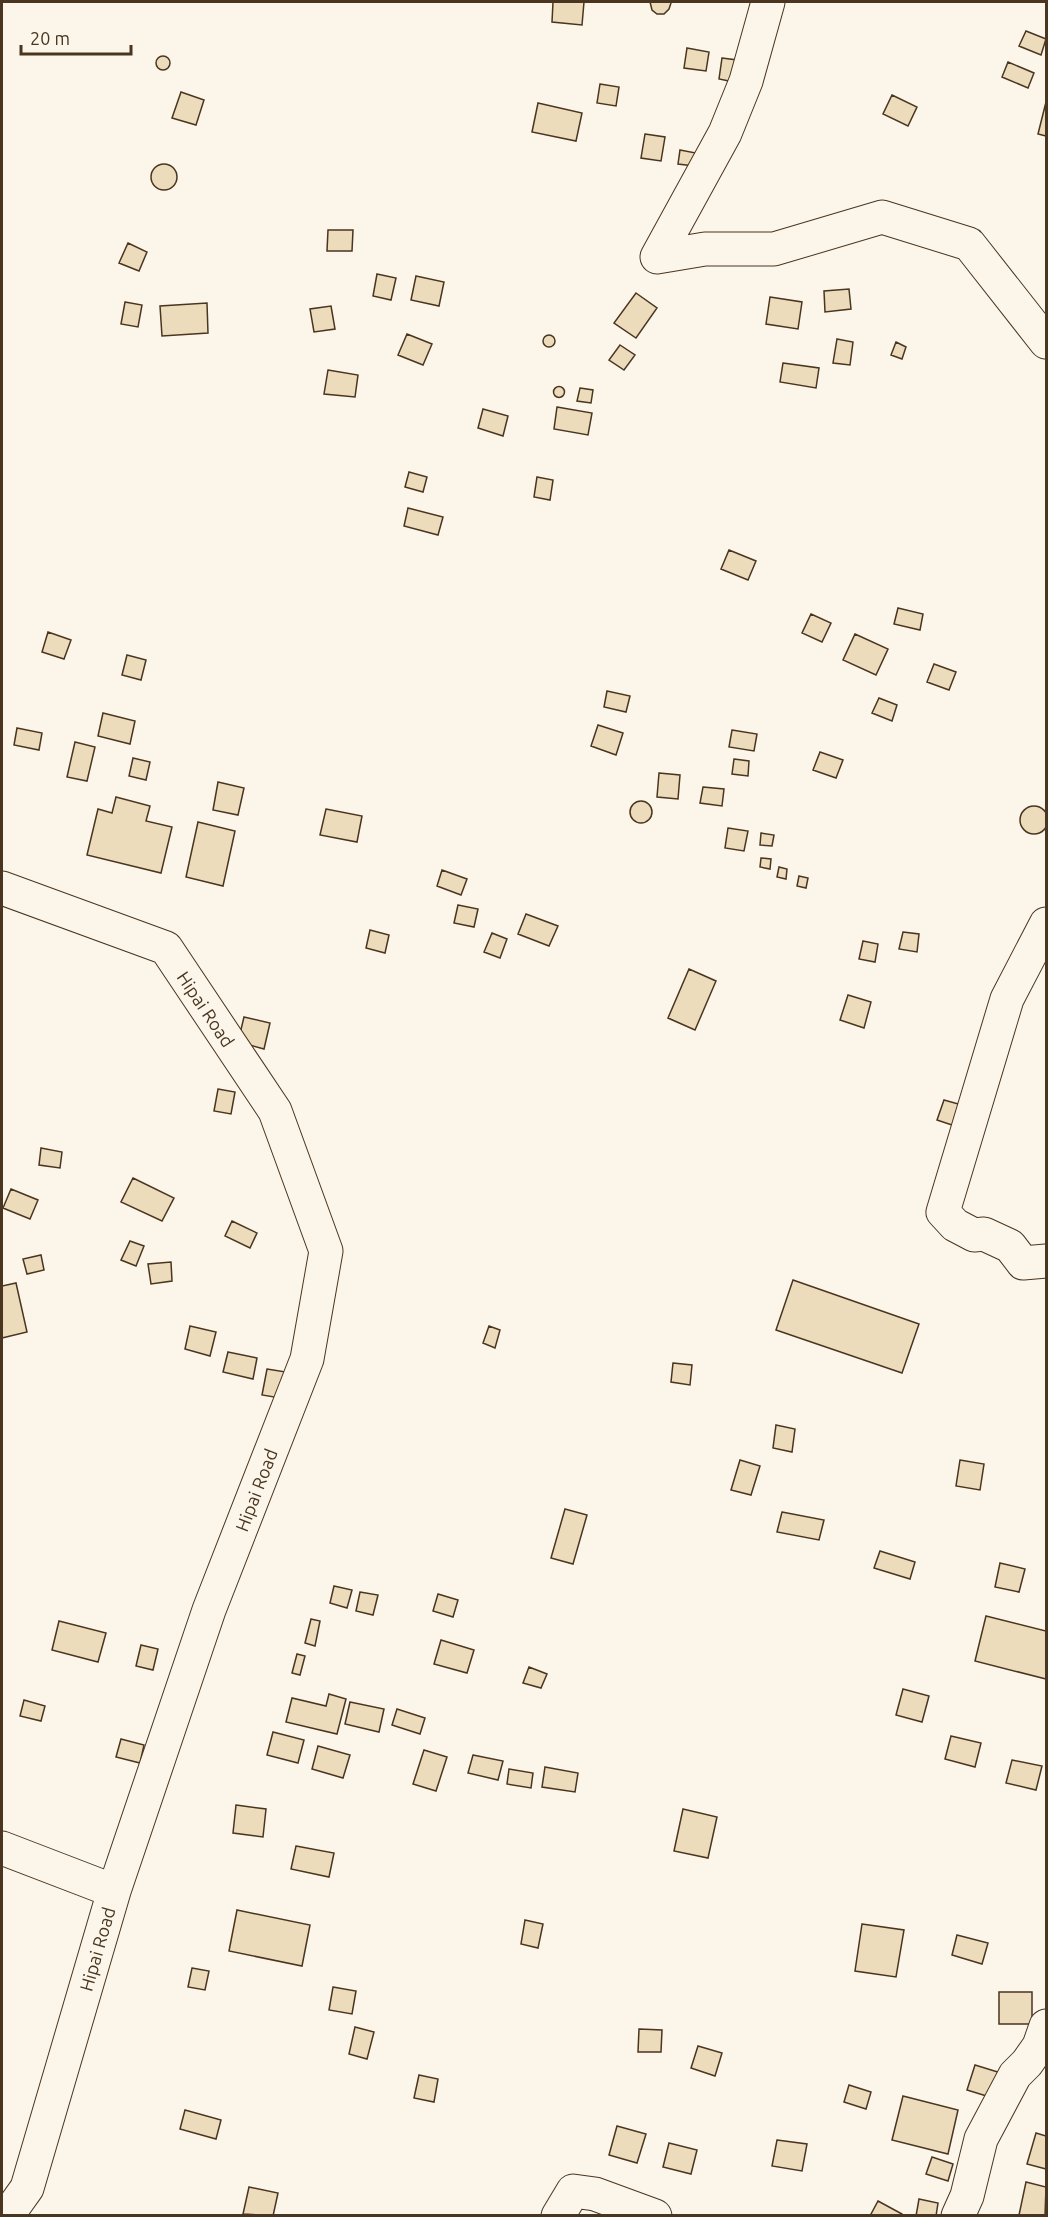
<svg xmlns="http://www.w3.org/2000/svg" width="1048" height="2217" viewBox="0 0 1048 2217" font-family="Ubuntu,sans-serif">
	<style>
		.building { fill: #ecdcbc; stroke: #4a3520; stroke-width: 1.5 }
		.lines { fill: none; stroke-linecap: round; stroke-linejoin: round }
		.minor-casing { stroke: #4a3520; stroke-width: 35 }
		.minor { stroke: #fbf6e9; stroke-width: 33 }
		.labels { text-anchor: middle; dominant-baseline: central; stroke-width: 4.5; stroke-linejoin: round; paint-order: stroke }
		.street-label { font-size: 18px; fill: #4a3520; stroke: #fbf6e9 }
	</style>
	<rect width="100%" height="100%" fill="#fbf6e9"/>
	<path class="building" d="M553,2H584L582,25L552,22Z
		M650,2H670L671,3L669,9L664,14H657L652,10Z
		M1026,31L1046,39L1041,55L1019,46Z
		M687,48L709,52L706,71L684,68Z
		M156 63a7 7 0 1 1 14 0a7 7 0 1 1-14 0Z
		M722,58L737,60L734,82L719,79Z
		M1008,62L1034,73L1028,88L1002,77Z
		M600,84L619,87L616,106L597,103Z
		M181,92L204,100L196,125L172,118Z
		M892,95L917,107L908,126L883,114Z
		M1046,102V136L1038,134Z
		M538,103L582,113L576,141L532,132Z
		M645,134L665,137L661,161L641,158Z
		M680,150L696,153L694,166L678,164Z
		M151 177a13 13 0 1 1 26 0a13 13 0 1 1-26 0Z
		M328,230H353L352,251H327Z
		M128,243L147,252L139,271L119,263Z
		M377,274L396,278L391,300L373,296Z
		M416,276L444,282L439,306L411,300Z
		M849,289L851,309L825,312L824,291Z
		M636,293L657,308L636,338L614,323Z
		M770,297L802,302L798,329L766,324Z
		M125,302L142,305L138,327L121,324Z
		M207,303L208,333L162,336L160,306Z
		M331,306L335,329L314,332L310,309Z
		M407,334L432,344L423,365L398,355Z
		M543 341a6 6 0 1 1 12 0a6 6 0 1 1-12 0Z
		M837,339L853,342L850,365L833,363Z
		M896,342L906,347L902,359L891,355Z
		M620,345L635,355L624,370L609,360Z
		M783,363L819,368L816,388L780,382Z
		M328,370L358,375L355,397L324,394Z
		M553.5 392a5.5 5.5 0 1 1 11 0a5.5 5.5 0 1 1-11 0Z
		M580,388L593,390L591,403L577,401Z
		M557,407L592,413L588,435L554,429Z
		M483,409L508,416L503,436L478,428Z
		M409,472L427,477L423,492L405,487Z
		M537,477L553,480L550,500L534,497Z
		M408,508L443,517L438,535L404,526Z
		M729,550L756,561L748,580L721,569Z
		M898,608L923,614L920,630L894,624Z
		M811,614L831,623L822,642L802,633Z
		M48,632L71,640L64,659L42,652Z
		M855,634L888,649L876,675L843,660Z
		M127,655L146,660L141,680L122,675Z
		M934,664L956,672L949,690L927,682Z
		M607,691L630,696L626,712L604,707Z
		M879,698L897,705L892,721L872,713Z
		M103,713L135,721L130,744L98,736Z
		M598,725L623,733L616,755L591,746Z
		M17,728L42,733L39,750L14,745Z
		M732,730L757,734L754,751L729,747Z
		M75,742L95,747L87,781L67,777Z
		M820,752L843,760L836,778L813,770Z
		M133,758L150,762L146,780L129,776Z
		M734,759L749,761L748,776L732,774Z
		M659,773L680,775L678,799L657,797Z
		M218,782L244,788L238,815L213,810Z
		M703,787L724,789L722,806L700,803Z
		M116,797L150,806L146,821L172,827L161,873L87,855L98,809L112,813Z
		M630 812a11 11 0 1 1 22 0a11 11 0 1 1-22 0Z
		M1020 820a14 14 0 1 1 28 0a14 14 0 1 1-28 0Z
		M326,809L362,816L357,842L320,835Z
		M198,822L235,831L223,886L186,877Z
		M728,828L748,831L744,851L725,848Z
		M761,833L774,835L772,846L760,845Z
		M761,858L771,859L770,869L760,867Z
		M779,867L787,869L786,879L777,877Z
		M442,870L467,879L461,895L437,886Z
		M799,876L808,878L806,888L797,886Z
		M458,905L478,909L474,927L454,923Z
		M526,914L558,926L549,946L518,934Z
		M370,930L389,935L385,953L366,948Z
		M903,932L919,934L917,952L899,949Z
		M492,933L507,939L500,958L484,952Z
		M863,941L878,944L875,962L859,959Z
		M689,969L716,981L695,1030L668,1018Z
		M848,995L871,1002L864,1028L840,1020Z
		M244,1017L270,1023L264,1049L238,1042Z
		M218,1089L235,1092L231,1114L214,1111Z
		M944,1100L962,1105L955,1126L937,1120Z
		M41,1148L62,1152L60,1168L39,1165Z
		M133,1178L174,1198L162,1221L121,1202Z
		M11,1189L38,1200L30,1219L3,1208Z
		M232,1221L257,1233L250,1248L225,1236Z
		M130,1241L144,1246L136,1266L121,1260Z
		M41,1255L44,1270L27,1274L23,1259Z
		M171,1262L172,1281L151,1284L148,1264Z
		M793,1280L919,1324L902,1373L776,1330Z
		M16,1283L27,1332L2,1338V1286Z
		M190,1326L216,1332L210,1356L185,1349Z
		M489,1326L500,1330L495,1348L483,1343Z
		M228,1352L257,1358L253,1379L223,1372Z
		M673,1363L692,1365L690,1385L671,1382Z
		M267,1369L286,1372L280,1398L262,1395Z
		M776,1425L795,1429L792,1452L773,1448Z
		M740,1460L760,1466L751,1495L731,1490Z
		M960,1460L984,1464L980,1490L956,1486Z
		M565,1509L587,1515L573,1564L551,1558Z
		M782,1512L824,1520L819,1540L777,1532Z
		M880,1551L915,1562L910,1579L874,1568Z
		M1000,1563L1025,1569L1019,1592L995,1587Z
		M334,1586L352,1590L347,1608L330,1603Z
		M360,1592L378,1595L373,1615L356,1611Z
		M438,1594L458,1600L453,1617L433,1611Z
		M986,1616L1046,1631V1679L975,1661Z
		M311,1619L320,1621L315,1646L305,1643Z
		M59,1621L106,1633L98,1662L52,1650Z
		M441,1640L474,1650L467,1673L434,1664Z
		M141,1645L158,1649L153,1670L136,1666Z
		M297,1654L305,1656L300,1675L292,1673Z
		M529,1667L547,1674L541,1688L523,1683Z
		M903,1689L929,1696L922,1722L896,1715Z
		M329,1694L346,1699L337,1734L286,1722L292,1698L326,1706Z
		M24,1700L45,1706L41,1721L20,1716Z
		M350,1702L384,1709L379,1732L345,1724Z
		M397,1709L425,1718L420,1734L392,1725Z
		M273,1732L304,1740L298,1763L267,1755Z
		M951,1736L981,1743L975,1767L945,1759Z
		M121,1739L144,1745L140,1763L116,1757Z
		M318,1746L350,1755L343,1778L312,1769Z
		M424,1750L447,1757L436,1791L413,1784Z
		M473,1755L503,1761L498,1780L468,1773Z
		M1012,1760L1042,1766L1036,1790L1006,1783Z
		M545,1767L578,1773L575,1792L542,1787Z
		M509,1769L533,1773L531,1788L507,1784Z
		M236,1805L266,1809L263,1837L233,1833Z
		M683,1809L717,1817L708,1858L674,1851Z
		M296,1846L334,1853L329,1877L291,1869Z
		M237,1910L310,1925L302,1966L229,1951Z
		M525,1920L543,1924L538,1948L521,1944Z
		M862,1924L904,1930L896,1977L855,1971Z
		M957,1935L988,1943L982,1964L952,1955Z
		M192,1968L209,1971L205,1990L188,1987Z
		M333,1987L356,1991L352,2014L329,2010Z
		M999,1992H1032V2024H999Z
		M355,2027L374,2032L367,2059L349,2054Z
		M639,2029L662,2030L661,2052H638Z
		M698,2046L722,2053L715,2076L691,2068Z
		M975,2065L1001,2073L993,2098L967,2090Z
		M419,2075L438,2079L434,2102L414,2098Z
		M849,2085L871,2092L866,2109L844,2102Z
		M903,2096L958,2110L948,2154L892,2140Z
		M185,2110L221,2120L216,2139L180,2129Z
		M617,2126L646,2134L637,2163L609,2155Z
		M1036,2133L1046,2136V2169L1027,2164Z
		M777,2140L807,2144L802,2171L772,2166Z
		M669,2143L697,2150L691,2174L663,2167Z
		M932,2157L953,2164L948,2181L926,2174Z
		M1026,2182L1046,2187L1045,2216L1019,2215Z
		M249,2187L278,2193L273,2216L243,2214Z
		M919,2199L938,2203L936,2216H916Z
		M878,2201L902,2214V2216H870Z"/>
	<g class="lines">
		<g class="minor-casing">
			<path id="minor" d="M768,2L746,81L725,133L657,257L705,249H774L882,217L969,244L1046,342
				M2,888L166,948L275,1111L326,1251L307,1359L209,1610L114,1891L27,2188L7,2216
				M1046,924L1007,999L943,1212L955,1225L974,1235L984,1234L1010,1246L1023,1263L1046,1261
				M2,1848L114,1891
				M558,2216L573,2191L595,2194L655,2216
				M958,2216L967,2196L981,2139L1015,2075L1027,2063L1039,2046L1046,2026"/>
		</g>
		<use href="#minor" class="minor"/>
	</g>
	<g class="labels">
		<g class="street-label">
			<text transform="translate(206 1009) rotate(56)">Hipai Road</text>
			<text transform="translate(256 1490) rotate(-69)">Hipai Road</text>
			<text transform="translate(97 1949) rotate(-74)">Hipai Road</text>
		</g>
	</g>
	<rect width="1048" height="2217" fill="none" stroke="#4a3520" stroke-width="6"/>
	<path d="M21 45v9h110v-9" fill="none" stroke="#4a3520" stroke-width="3"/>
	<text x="30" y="45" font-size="18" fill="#4a3520" stroke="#fbf6e9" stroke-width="4.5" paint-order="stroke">20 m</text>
</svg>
